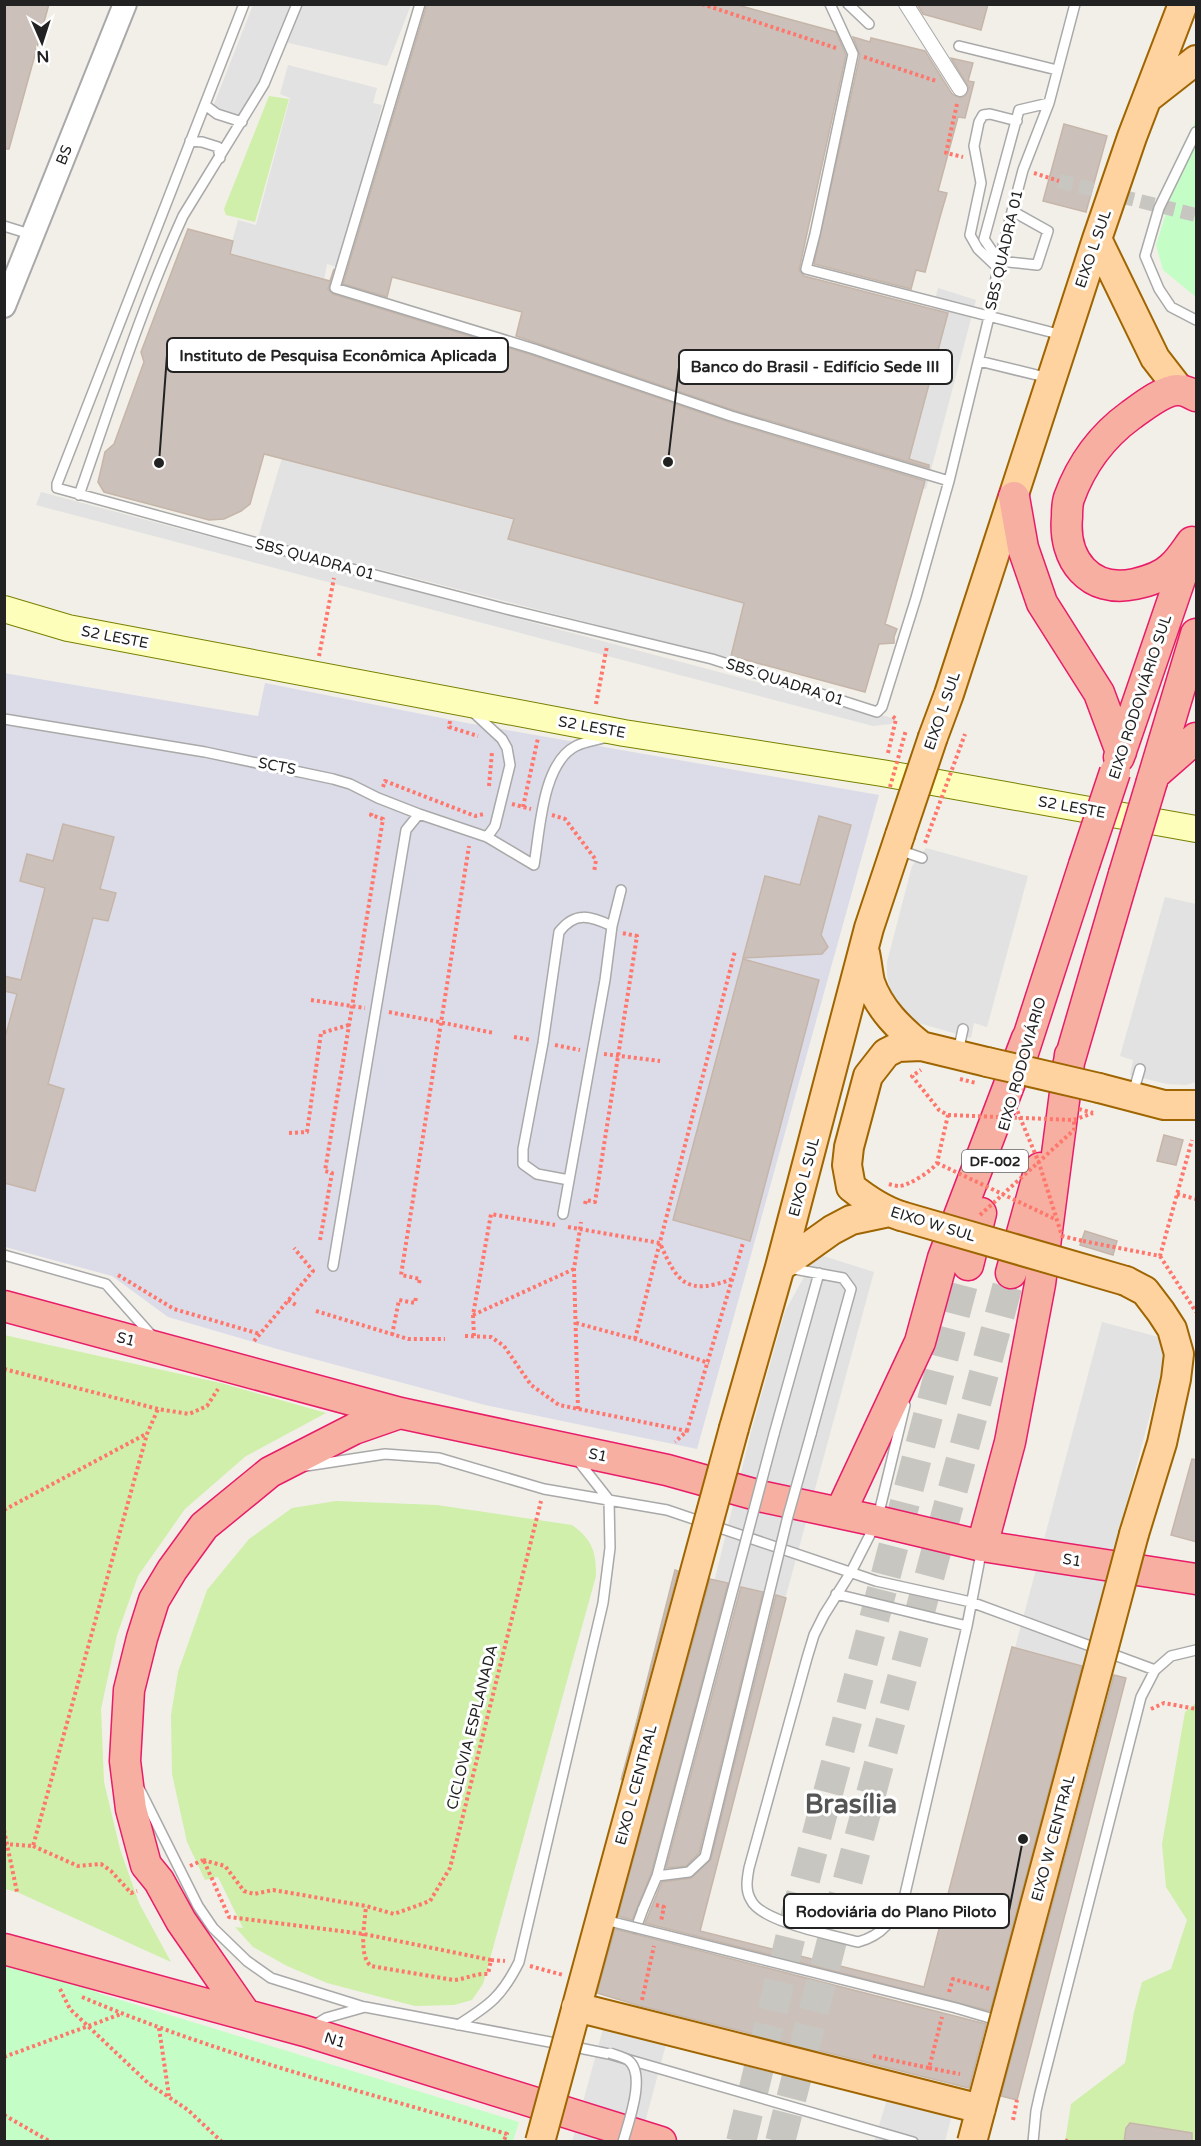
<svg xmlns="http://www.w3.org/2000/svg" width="1201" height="2146" viewBox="0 0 1201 2146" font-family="'Varela Round',sans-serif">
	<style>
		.grass { fill: #cfefab }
		.park { fill: #c4fec6 }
		.parking { fill: #e2e2e2 }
		.plaza { fill: #dcdce9 }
		.building { fill: #cbc1ba; stroke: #c6b5a9; stroke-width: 1.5 }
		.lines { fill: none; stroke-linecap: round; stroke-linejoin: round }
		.pedestrian-tunnel { stroke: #c8c6c0; stroke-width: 14; stroke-dasharray: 14 7; stroke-linecap: butt }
		.trunk-tunnel { stroke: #c8c6c0; stroke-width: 30; stroke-dasharray: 30 15; stroke-linecap: butt }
		.service-casing { stroke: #a9a9a9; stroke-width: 12 }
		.pedestrian-casing { stroke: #a9a9a9; stroke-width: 16 }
		.tertiary-casing { stroke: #a9a9a9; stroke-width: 26 }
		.secondary-casing { stroke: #788100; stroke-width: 28 }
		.primary-casing { stroke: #9f6500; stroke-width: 32 }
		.trunk-casing { stroke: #e91c69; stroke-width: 33 }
		.path { stroke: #ff776c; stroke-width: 4; stroke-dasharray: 3 3; stroke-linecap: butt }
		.service { stroke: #fff; stroke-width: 9 }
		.pedestrian { stroke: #fff; stroke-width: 14 }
		.tertiary { stroke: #fff; stroke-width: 22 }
		.secondary { stroke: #fdfeba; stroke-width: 26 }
		.primary { stroke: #ffd3a0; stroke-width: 28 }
		.trunk { stroke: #f6afa0; stroke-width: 30 }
		.service-bridge-casing { stroke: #a9a9a9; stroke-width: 12; stroke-linecap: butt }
		.primary-bridge-casing { stroke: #9f6500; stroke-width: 32; stroke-linecap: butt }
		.trunk-bridge-casing { stroke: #e91c69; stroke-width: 33; stroke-linecap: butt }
		.path-bridge { stroke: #ff776c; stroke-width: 4; stroke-dasharray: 3 3; stroke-linecap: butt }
		.service-bridge { stroke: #fff; stroke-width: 9 }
		.primary-bridge { stroke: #ffd3a0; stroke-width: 28 }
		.trunk-bridge { stroke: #f6afa0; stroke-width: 30 }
		.labels { text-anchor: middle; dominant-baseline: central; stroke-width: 6; stroke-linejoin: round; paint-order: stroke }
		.shield { fill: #fff; stroke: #646464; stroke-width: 1.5 }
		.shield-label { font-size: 14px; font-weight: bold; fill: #222 }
		.street-label { font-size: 15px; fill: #222; stroke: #fff }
		.town-label { font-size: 27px; font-weight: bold; fill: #555; stroke: #fff }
		.leader { fill: none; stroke: #222; stroke-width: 2 }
		.callout-dot { fill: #222; stroke: #fff; stroke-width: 2 }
		.callout { fill: #fff; stroke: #222; stroke-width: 2 }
		.callout-label { font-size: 16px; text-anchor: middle; font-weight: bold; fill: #222 }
	</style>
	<rect width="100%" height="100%" fill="#f2efe8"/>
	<path class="grass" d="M269,96L289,99L255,222L226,215L224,209Z
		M4,1335L221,1383L326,1413L246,1456L185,1509L138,1576L117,1635L101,1709L104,1782L120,1849L139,1903L171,1962L17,1892L5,1889Z
		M336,1501L437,1505L572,1525C593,1540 596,1552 596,1576L483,1984L472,2000L454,2005L415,2006L327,1983L287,1966L253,1947L235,1927L243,1928L218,1877L205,1880L187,1842L172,1774L171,1715L178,1672L207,1590L249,1539L292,1508Z
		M1196,1703V2141L1065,2142L1071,2104L1125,2063L1134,2012L1142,1982L1171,1969L1187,1920L1166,1887L1162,1844L1185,1712Z"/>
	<path class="park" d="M1196,117V297L1163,270L1156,245Z
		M4,1952L101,1994L519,2122L513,2141H5Z"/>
	<path class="parking" d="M253,5H293L243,122L212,109Z
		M301,5H411L387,66L285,42Z
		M288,65L377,88L373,103L382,105L341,268L327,264L324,280L229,253L238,220L256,225L290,98L280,94Z
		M938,288L976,300L926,489L888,481Z
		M282,458L513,520L509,538L745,603L731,659L258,538Z
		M41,492L896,719L891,724L873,726L36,505Z
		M926,848L1028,876L987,1027L974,1023L971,1038L915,1022L900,1009L890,990L887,976V962L912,866Z
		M1165,897L1196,904V1082L1186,1085L1167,1084L1130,1075L1133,1060L1120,1056Z
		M817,1254L874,1272L768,1662L748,1747L701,1905L639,1888L751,1432L785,1311Z
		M1102,1322L1170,1340L992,2007L924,1989Z
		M606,2018L669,2033L640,2141L572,2142Z
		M888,2096L953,2111L945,2141L874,2142Z"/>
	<path class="plaza" d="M4,673L258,716L265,683L467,723L879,795L697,1449L485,1405L284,1351L168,1317L112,1276L5,1247Z"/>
	<path class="building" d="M4,4H49L9,149H4Z
		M427,4H734L836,32L846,55L799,270L804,276L948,313L909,459L929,465V468L733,410L516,336L522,312L392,277L387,297L343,284Z
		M917,4H988L981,30L923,14Z
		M853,37L870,42L871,38L925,51L952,94L960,98L965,96L969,88L951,58L973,63L968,81L974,82L965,118L958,117L938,191L947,193L940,217L925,272L916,270L911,289L814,264L860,55Z
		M1064,124L1107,136L1086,212L1043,201Z
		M188,229L233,241L230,254L330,281L334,269L328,289L333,294L532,355L729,422L925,481L885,624L897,629L894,637V643L879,644L865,692L731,656L744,603L508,539L514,519L264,454L250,504L241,511L224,519L209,520L104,492L98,482L105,452L114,444L144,362L141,352Z
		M819,816L851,825L821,935L828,947L822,954L743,958L765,876L800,885Z
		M63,824L114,837L100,889L116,893L108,921L93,918L48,1084L64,1089L35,1191L4,1183V1041L17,994L4,991V976L21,980L45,888L20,881L27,854L53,861Z
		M743,959L819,980L750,1241L673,1220Z
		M1164,1135L1183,1140L1176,1165L1157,1161Z
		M1085,1231L1117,1241L1113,1255L1080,1245Z
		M1192,1459L1197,1460V1542L1171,1535Z
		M675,1570L678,1571L621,1780L633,1736Z
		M710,1579L728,1583L651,1874L632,1920L618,1916Z
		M741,1587L763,1592L699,1853L686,1866L666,1868Z
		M776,1595L786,1598L700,1931L924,1987L1012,1647L1082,1666L990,2011L645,1923L662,1882L691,1878L711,1859Z
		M1114,1675L1126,1678L1017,2100L1001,2096Z
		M615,1929L986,2024L969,2088L637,2005L597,1993Z
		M1130,2123L1192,2133V2142H1124L1126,2128Z"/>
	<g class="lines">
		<path class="pedestrian-tunnel" d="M1059,181L1196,215"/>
		<path class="trunk-tunnel" d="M741,2142L797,1910L968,1265
			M780,2142L843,1898L1011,1273"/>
		<g class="service-casing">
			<path id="service" d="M244,4L57,484V488L337,565L506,609L712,659L877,712L882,707L916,598L949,481L989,317L999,261L1023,170L1049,103L1075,4
				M420,4L335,288L534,349L731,416L949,481
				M830,4L853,54L815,234L806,269L1062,335
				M848,4L869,24
				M959,46L1057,70
				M205,105L217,114L242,122
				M1196,132L1159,208L1145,256L1159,289L1171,307L1196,320
				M190,141L202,142L218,147L220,158
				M1012,211L1048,231L1037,265L999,261L984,239L1019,110L1049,103
				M4,226L33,235
				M998,268L978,249L970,235L981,183L974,146L979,122L983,115L990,114L1017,121
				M979,361L1049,378
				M79,495C112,401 142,306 183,216L264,84L297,4
				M473,712L502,739L507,748L510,765L495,826L487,837
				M4,719L205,752L333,779L350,784L378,798L419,814L487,837L534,865C540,831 542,763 576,746C585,741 598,740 607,737
				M899,850L922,858
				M612,926L621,890
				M958,1052L963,1029
				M1133,1093L1140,1069
				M563,1214L605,980L612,926C590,916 575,911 559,932L543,1043L523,1149V1164L537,1174L569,1180
				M4,1255L106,1284L153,1337
				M333,1266L406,830L419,814
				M789,1268L843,1278L851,1289L811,1434
				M905,1405L877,1521L851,1572L824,1615L814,1635L807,1658L749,1868C747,1879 745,1890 751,1900C761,1922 833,1935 858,1942C886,1934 892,1919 905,1894L967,1626L982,1548
				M774,1434L819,1273
				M306,1466L385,1454L439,1458L544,1489L667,1510L876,1581L971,1602L1155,1670
				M836,1594L967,1626
				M140,1790L198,1906L213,1928L247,1961L271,1978L364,2007
				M636,1928L643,1909
				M956,2008L1000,2021
				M458,2025C490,2005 502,1996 519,1962L603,1603L610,1548L609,1500L576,1458
				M313,2026L326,2018L365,2007L555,2043L609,2054L913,2142
				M1033,2142L1036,2111L1040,2093L1141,1697L1155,1670L1171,1656L1196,1650"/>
		</g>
		<g class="pedestrian-casing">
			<path id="pedestrian" d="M906,4L960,89"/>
		</g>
		<g class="tertiary-casing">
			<path id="tertiary" d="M4,306L125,4"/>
		</g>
		<g class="secondary-casing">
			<path id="secondary" d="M4,609L68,628L624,733L882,773L1196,829"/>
		</g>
		<g class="primary-casing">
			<path id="primary" d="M1149,97L1196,60
				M1097,239L1155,358L1179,389
				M933,737L949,694L1097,239L1132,137L1183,4
				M865,953C867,962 868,973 870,982C879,1009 900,1029 921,1046
				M1099,1088L1164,1105H1196
				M901,1216C882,1210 866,1199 851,1187L847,1165L849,1147L868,1076L886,1053L898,1047L921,1046L987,1062
				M780,1267L832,1230L851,1220L889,1212
				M1126,1281L1145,1291L1161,1312L1172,1329L1179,1354L1176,1379L1162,1443L1134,1534
				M734,1428L780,1267L869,928L900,835"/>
		</g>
		<g class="trunk-casing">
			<path id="trunk" d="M1014,497L1023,548L1042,603L1099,693L1121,752
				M1192,542C1186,550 1180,560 1172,567C1162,577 1148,581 1135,584C1089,594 1063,559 1067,517C1067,511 1067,504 1069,498C1081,465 1102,436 1131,415C1142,407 1165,389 1179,390C1184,390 1192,394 1196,396
				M1119,757L1189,553
				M1156,773L1196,738
				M1152,781L1196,634
				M1022,1056L1084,865
				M1065,1076L1124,874
				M968,1265L981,1213
				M1011,1273L1040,1168
				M4,1306L400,1413L667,1470L764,1497L877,1521L982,1546L1196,1579
				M840,1513L920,1342L943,1258L1027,1038
				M982,1546L1010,1442L1040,1284L1070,1055
				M4,1949L305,2031L661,2142
				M246,2015L181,1921L159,1881L146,1865L131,1809L125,1761L129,1690L142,1638L154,1600L172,1570L204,1526L270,1472L354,1429L400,1413"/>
		</g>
		<path class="path" d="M702,4L836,48
			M864,57L936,81
			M957,104L946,153L963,157
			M1034,173L1059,181
			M319,656L334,578
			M596,704L607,646
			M450,721L449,727L478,736
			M888,753L896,719L891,715
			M489,786L492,752
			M383,787L385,781L475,816L484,814
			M512,804L531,809
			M523,807L538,738
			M552,815L565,819L596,860L594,872
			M311,1000L365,1008
			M389,1012L494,1033
			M514,1037L531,1040
			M555,1045L580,1050
			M604,1054L660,1061
			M289,1133L307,1132L321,1033L349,1025
			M889,1184C892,1185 896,1186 899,1186C908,1186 932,1171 937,1163L948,1115L939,1110L912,1076L921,1070
			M1177,1194L1196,1199
			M585,1204L586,1200L595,1202L637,936L622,933
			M568,1227L660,1243C677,1283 687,1296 732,1279
			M320,1240L332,1173L325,1171L383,819L371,815L373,810
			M1083,1241L1160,1256L1192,1140
			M1160,1256L1196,1312
			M118,1275L174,1309L260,1334
			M419,1283L420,1279L401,1275L469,846
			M288,1300L296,1305
			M316,1311L408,1339H445
			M473,1315L574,1269
			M576,1323L635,1339L709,1363
			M392,1335L399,1300L415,1303L416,1297
			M465,1336L491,1337L504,1346L531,1385L559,1405L687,1431L675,1442
			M474,1336L473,1315L491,1214L555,1225
			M635,1339L735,951
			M254,1341L313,1271L294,1248
			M4,1369L158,1409L189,1414L207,1406L218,1389
			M578,1409L574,1269L581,1222
			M687,1431L743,1243
			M4,1510L146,1434
			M1151,1709L1164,1703L1196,1709
			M4,1830L17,1892
			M4,1844L33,1846L147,1434L158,1409
			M33,1846L78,1866L101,1864L111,1871L131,1893L137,1891
			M203,1860L225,1866L244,1891L254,1894L273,1890L366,1906L394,1914L430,1901L450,1868L541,1501
			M204,1861L229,1917L364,1934L491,1960L488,1974C476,1973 466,1979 454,1980L371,1966C358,1956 365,1922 366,1906
			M190,1866L203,1860
			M656,1905L664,1907L661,1921
			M491,1960L505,1961
			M530,1966L563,1975
			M60,1989L70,2009L148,2083L188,2110L222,2142
			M949,1992L953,1979L990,1989
			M82,1997C219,2055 364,2092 507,2134L503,2142
			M642,2000L654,1946
			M159,2028L169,2096
			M873,2056L929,2068L942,2017
			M4,2057L121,2014
			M929,2068L960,2074
			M4,2115L51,2142
			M1013,2120L1017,2100
			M1065,2140L1068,2142"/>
		<use href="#service" class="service"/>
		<use href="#pedestrian" class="pedestrian"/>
		<use href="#tertiary" class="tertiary"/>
		<use href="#secondary" class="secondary"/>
		<use href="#primary" class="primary"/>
		<use href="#trunk" class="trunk"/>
		<g class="service-bridge-casing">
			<path id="service-bridge" d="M657,1876L689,1872L705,1857L788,1516L811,1434
				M643,1909L657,1876L774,1434
				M605,1920L956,2008
				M610,2053C615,2055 623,2057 628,2060C647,2074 628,2123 623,2142"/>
		</g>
		<g class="primary-bridge-casing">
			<path id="primary-bridge" d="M900,835L933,737
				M987,1062L1099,1088
				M901,1216L1126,1281
				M576,2007L981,2109
				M540,2142L734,1428
				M972,2142L1134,1534"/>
		</g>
		<g class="trunk-bridge-casing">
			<path id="trunk-bridge" d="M1084,865L1115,772
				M1124,874L1152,781"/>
		</g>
		<path class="path-bridge" d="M890,787L906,730
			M925,843L965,734
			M960,1079L976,1083
			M1011,1091H1009L1039,1163L1062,1236L1083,1241
			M1079,1109L1093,1113
			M948,1115L1074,1120L1093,1113
			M937,1163L1057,1220
			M980,1215L1074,1130V1120"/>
		<use href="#service-bridge" class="service-bridge"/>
		<use href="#primary-bridge" class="primary-bridge"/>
		<use href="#trunk-bridge" class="trunk-bridge"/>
	</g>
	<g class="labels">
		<rect class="shield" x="962" y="1150" width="66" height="22" rx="4.5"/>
		<g class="shield-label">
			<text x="995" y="1161">DF-002</text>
		</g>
		<g class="street-label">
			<text transform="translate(64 155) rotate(-68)">BS</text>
			<text transform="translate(1093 249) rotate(-71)">EIXO L SUL</text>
			<text transform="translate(1004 250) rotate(-77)">SBS QUADRA 01</text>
			<text transform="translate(315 559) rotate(15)">SBS QUADRA 01</text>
			<text transform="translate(115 637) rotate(11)">S2 LESTE</text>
			<text transform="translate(785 682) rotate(18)">SBS QUADRA 01</text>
			<text transform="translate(1140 697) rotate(-72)">EIXO RODOVIÁRIO SUL</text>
			<text transform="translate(942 711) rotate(-71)">EIXO L SUL</text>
			<text transform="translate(592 727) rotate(10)">S2 LESTE</text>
			<text transform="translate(277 766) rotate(11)">SCTS</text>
			<text transform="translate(1072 807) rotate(10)">S2 LESTE</text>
			<text transform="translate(1022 1064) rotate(-74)">EIXO RODOVIÁRIO</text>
			<text transform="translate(804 1177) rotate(-75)">EIXO L SUL</text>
			<text transform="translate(933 1224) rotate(17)">EIXO W SUL</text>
			<text transform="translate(126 1339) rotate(15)">S1</text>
			<text transform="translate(598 1455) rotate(12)">S1</text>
			<text transform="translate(1072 1560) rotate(9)">S1</text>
			<text transform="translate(472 1727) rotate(-76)">CICLOVIA ESPLANADA</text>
			<text transform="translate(636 1785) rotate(-75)">EIXO L CENTRAL</text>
			<text transform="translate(1053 1838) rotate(-75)">EIXO W CENTRAL</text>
			<text transform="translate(335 2040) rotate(17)">N1</text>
		</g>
		<g class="town-label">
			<text x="851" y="1804">Brasília</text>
		</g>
	</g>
	<path class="leader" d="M159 463L167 355M668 462L679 367M1023 1839L1009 1911"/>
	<g class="callout-dot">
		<circle cx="159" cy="463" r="6"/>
		<circle cx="668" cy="462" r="6"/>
		<circle cx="1023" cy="1839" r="6"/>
	</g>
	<g class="callout">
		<rect x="167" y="338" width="341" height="34" rx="6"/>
		<rect x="679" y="350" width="273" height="34" rx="6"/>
		<rect x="784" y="1894" width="225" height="34" rx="6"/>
	</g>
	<g class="callout-label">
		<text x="338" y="361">Instituto de Pesquisa Econômica Aplicada</text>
		<text x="815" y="372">Banco do Brasil - Edifício Sede III</text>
		<text x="896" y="1917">Rodoviária do Plano Piloto</text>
	</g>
	<rect width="1201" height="2146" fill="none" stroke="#222222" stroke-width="12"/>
	<g transform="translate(42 42) rotate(177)" stroke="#ffffff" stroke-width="4.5" paint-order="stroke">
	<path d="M0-4.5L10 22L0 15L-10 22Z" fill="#222222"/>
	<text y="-9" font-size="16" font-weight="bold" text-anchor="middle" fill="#222222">N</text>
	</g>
</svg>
